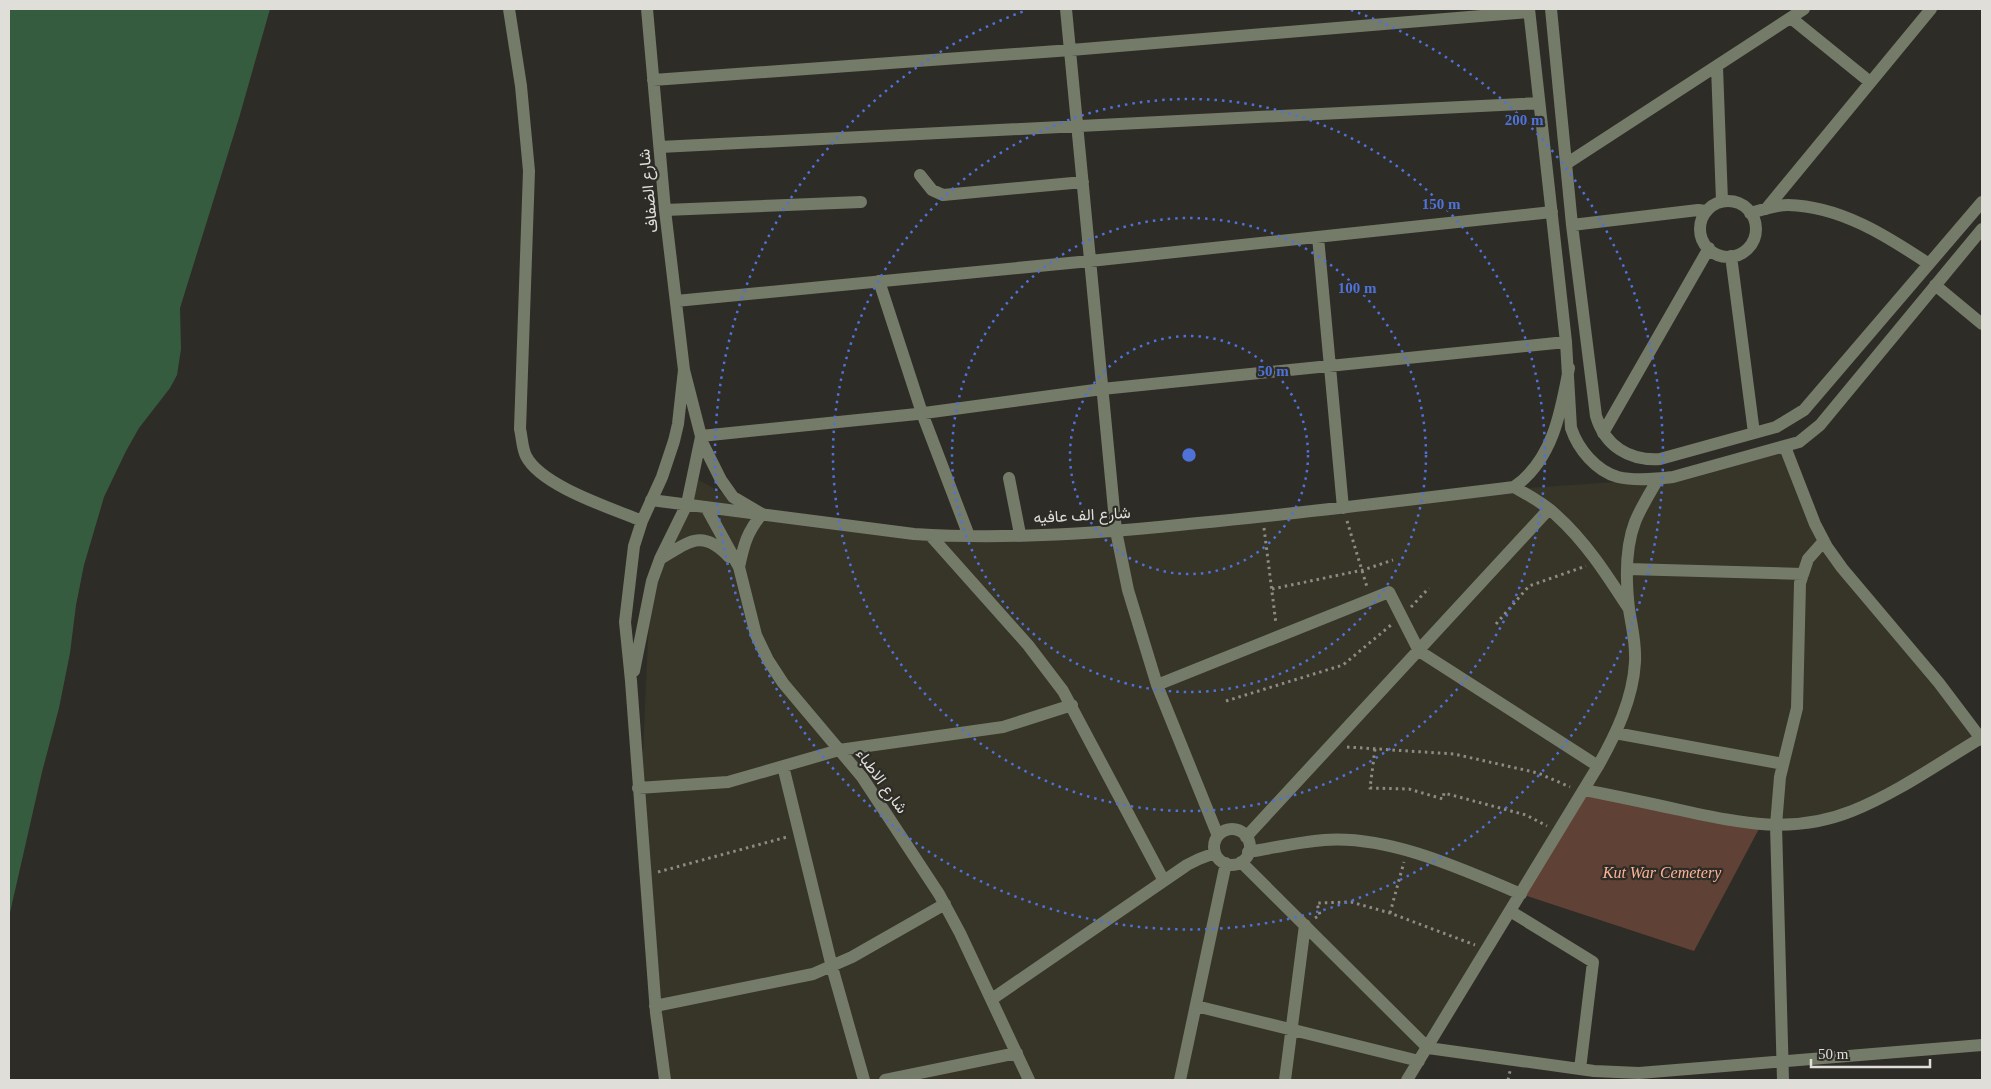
<svg xmlns="http://www.w3.org/2000/svg" width="1991" height="1089" viewBox="0 0 1991 1089" font-family="'Times New Roman',Vazirmatn,serif">
	<style>
		.built { fill: #373428 }
		.green { fill: #604135 }
		.water { fill: #365c3f }
		.lines { fill: none; stroke-linecap: round; stroke-linejoin: round }
		.path { stroke: #8c8b85; stroke-width: 3; stroke-dasharray: 2.5 4; stroke-linecap: butt }
		.minor { stroke: #747b68; stroke-width: 12 }
		.ring { fill: none; stroke: #4e72d8; stroke-width: 2.5; stroke-dasharray: 2.5 5 }
		.labels { text-anchor: middle; dominant-baseline: central; stroke-width: 4.5; stroke-linejoin: round; paint-order: stroke }
		.street-label { font-size: 16px; fill: #dfded9; stroke: #2e2c26 }
		.park-label { font-size: 16px; font-style: italic; fill: #fdb397; stroke: #2e2c26 }
		.centre { fill: #4e72d8; stroke: #2e2c26; stroke-width: 2.5 }
		.ring-label { font-size: 15px; text-anchor: middle; font-weight: bold; fill: #4e72d8; stroke: #2e2c26; stroke-width: 4.5; stroke-linejoin: round; paint-order: stroke }
	</style>
	<rect width="100%" height="100%" fill="#2e2c26"/>
	<path class="built" d="M1792,446L1827,547L1981,738L1851,811L1761,825L1584,790L1407,1080H667L642,772L650,596L695,478L746,506L930,535L1116,531L1484,491L1658,479Z"/>
	<path class="green" d="M1584,790L1761,825L1694,951L1521,894Z"/>
	<path class="water" d="M9,9H270L239,118L180,308L181,349L177,375L170,388L139,428L126,451L104,497L84,565L76,605L70,653L59,708L42,772L9,917Z"/>
	<g class="lines">
		<path class="path" d="M1347,521L1367,587
			M1264,528L1276,624
			M1272,589L1363,570L1393,560
			M1411,607L1429,588
			M1496,624L1529,586L1586,566
			M1226,701L1343,665L1391,625
			M1347,747L1454,754L1538,773L1570,787
			M1375,749L1370,788L1409,789L1443,799L1444,793L1526,815L1547,826
			M658,872L787,837
			M1390,913L1404,862
			M1315,918L1320,915L1317,903L1351,902L1390,913L1475,945
			M1508,1080L1510,1071"/>
		<path class="minor" d="M509,9L521,86L529,171L520,429C522,437 522,448 526,456C541,486 611,508 642,521
			M647,9L665,210L684,370L703,444L721,480L733,497L762,514C747,532 744,544 739,567
			M1066,9L1116,531L1128,590L1157,685L1218,836
			M1529,9L1566,342L1571,428C1578,449 1596,471 1618,477C1635,481 1656,479 1673,477L1799,442L1820,425L1982,229
			M1551,9L1572,225L1596,416C1605,446 1629,461 1660,459L1776,427L1804,410L1982,202
			M1791,18L1870,82
			M1717,67L1722,201
			M653,80L1071,50L1529,12
			M660,147L1539,103
			M1566,164L1804,9
			M920,175L932,190L943,195L1083,182
			M1700 229a28 28 0 1 1 56 0a28 28 0 1 1-56 0Z
			M1766,209L1931,9
			M665,210L861,202
			M1750,213C1762,210 1775,205 1788,205C1840,206 1887,236 1929,264
			M1572,225L1698,210L1706,211
			M1318,237L1343,508
			M1731,256L1754,433
			M879,281L922,413L969,536
			M1935,285L1982,324
			M676,301L1090,261L1552,212
			M1603,433L1709,248
			M701,436L917,414L1102,389L1566,342
			M1785,447L1815,524L1827,547L1842,568L1939,683L1982,740
			M1009,478L1020,534
			M1514,487C1528,495 1544,503 1556,515C1586,542 1607,575 1629,609
			M651,500L914,534C1009,540 1104,533 1198,523C1304,513 1409,500 1514,487C1553,460 1561,411 1569,368
			M706,507L739,567L756,635L768,660L783,683L862,777L939,894L960,933L1029,1080
			M930,535L1028,645L1063,691L1164,881
			M660,559C689,542 702,528 729,557
			M1628,569L1803,574
			M634,671L652,581L660,559L687,504L701,437
			M1157,685L1389,592L1419,651L1598,766
			M1615,733L1783,764
			M783,766L832,967L864,1080
			M638,788L728,782L839,750L1003,727L1072,705
			M1584,790C1616,796 1648,803 1680,810C1740,823 1792,835 1852,811C1897,793 1939,763 1981,738
			M1214 847a18 18 0 1 1 36 0a18 18 0 1 1-36 0Z
			M1246,837L1549,509
			M1248,852C1273,848 1299,842 1324,840C1389,835 1462,869 1521,894
			M1241,862L1428,1048L1594,1071L1639,1073L1982,1045
			M1510,911L1593,962L1580,1069
			M992,999L1187,865L1199,859L1215,853
			M655,1006L813,974L852,957L945,904
			M1196,1006L1419,1061
			M665,1080L656,1013L631,681L625,622L634,546L642,521L662,477L674,441L678,424L684,370
			M885,1080L1017,1053
			M1180,1080L1226,863
			M1285,1080L1305,925
			M1407,1080L1598,766C1616,734 1633,699 1635,662C1636,641 1632,629 1629,609C1626,583 1625,548 1635,522C1641,507 1650,493 1658,479
			M1783,1080L1776,825L1780,777L1797,708L1800,583L1808,559L1824,541"/>
	</g>
	<g class="ring">
		<circle cx="1189" cy="455" r="119"/>
		<circle cx="1189" cy="455" r="237"/>
		<circle cx="1189" cy="455" r="356"/>
		<path d="M1351 10A474 474 0 1 1 1027 10"/>
	</g>
	<g class="labels">
		<g class="street-label">
			<text transform="translate(648 191) rotate(-96)">شارع الضفاف</text>
			<text transform="translate(1082 515) rotate(-3)">شارع الف عافيه</text>
			<text transform="translate(882 781) rotate(54)">شارع الاطباء</text>
		</g>
		<g class="park-label">
			<text x="1662" y="872">Kut War Cemetery</text>
		</g>
	</g>
	<circle cx="1189" cy="455" r="8" class="centre"/>
	<g class="ring-label">
		<text x="1524" y="125">200 m</text>
		<text x="1441" y="209">150 m</text>
		<text x="1357" y="293">100 m</text>
		<text x="1273" y="376">50 m</text>
	</g>
	<rect width="1991" height="1089" fill="none" stroke="#dfded9" stroke-width="20"/>
	<path d="M1811 1059v8h119v-8" fill="none" stroke="#dfded9" stroke-width="2.5"/>
	<text x="1818" y="1059" font-size="15" fill="#dfded9" stroke="#2e2c26" stroke-width="4" paint-order="stroke">50 m</text>
</svg>
